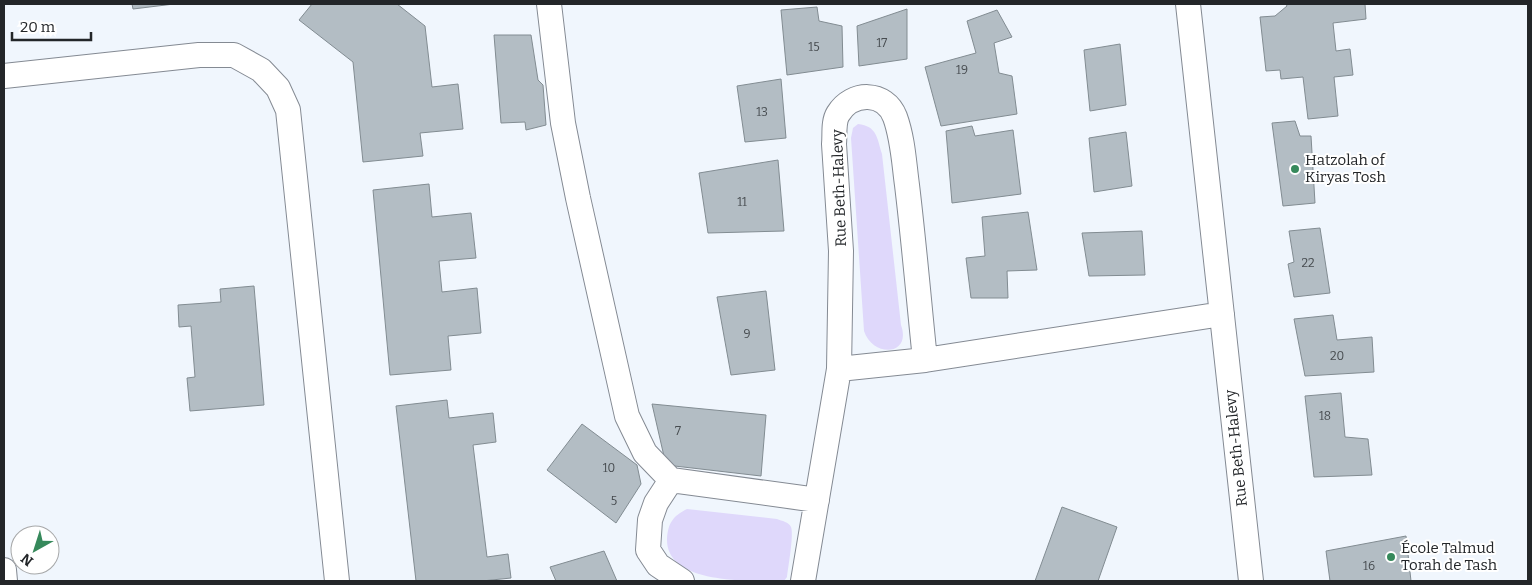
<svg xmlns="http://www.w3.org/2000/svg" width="1532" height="585" viewBox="0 0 1532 585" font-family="Bitter,serif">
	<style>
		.green { fill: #dfd8fb }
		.building { fill: #b3bdc4; stroke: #828c92 }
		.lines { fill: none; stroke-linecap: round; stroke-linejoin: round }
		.minor-casing { stroke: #848a93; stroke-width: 26 }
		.minor { stroke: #fff; stroke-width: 24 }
		.poi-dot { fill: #36895b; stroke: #fff; stroke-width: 2 }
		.labels { text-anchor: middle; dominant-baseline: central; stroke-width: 4; stroke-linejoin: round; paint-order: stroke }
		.number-label { font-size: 12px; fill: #474c50 }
		.poi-label { font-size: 15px; fill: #232629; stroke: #fff; text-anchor: start }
		.street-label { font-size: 15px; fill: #232629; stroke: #fff }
	</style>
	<rect width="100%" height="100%" fill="#f0f6fd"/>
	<path class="green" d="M858,124C877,126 877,138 882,154L901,325C912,356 873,358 864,331L851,138L853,128Z
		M687,509L777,519C782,521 789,522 791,527C794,535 788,567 787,577L784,581C750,581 666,585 667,539C668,523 673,516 687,509Z"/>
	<path class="building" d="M132,4H174L133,9Z
		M312,4H397L425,26L432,87L458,84L463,129L420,133L423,156L363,162L353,62L299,20Z
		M1286,4H1365L1366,19L1333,23L1336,51L1350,49L1353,75L1334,77L1338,116L1308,119L1303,77L1281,79L1280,70L1266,71L1260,17L1275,16L1287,6Z
		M817,7L819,21L842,26L843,67L787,75L781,10Z
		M907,9V59L859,66L857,26Z
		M997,10L1012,37L994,43L999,73L1012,76L1017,114L941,126L925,67L976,53L967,21Z
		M494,35H531L538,80L543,85L546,125L526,130L525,122L501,123Z
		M1120,44L1126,105L1090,111L1084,50Z
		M781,79L786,138L745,142L737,86Z
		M1295,121L1300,136H1311L1315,203L1283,206L1272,123Z
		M972,126L975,136L1013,130L1021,194L952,203L946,131Z
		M1126,132L1132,186L1094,192L1089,138Z
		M778,160L784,231L708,233L699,173Z
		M429,184L432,217L471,213L476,258L439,261L442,292L477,288L481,333L448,336L451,370L390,375L373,190Z
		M1028,212L1037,270L1007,271L1008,298H971L966,258L985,256L982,217Z
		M1320,228L1330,293L1294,297L1288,264L1294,262L1289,231Z
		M1142,231L1145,275L1089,276L1082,233Z
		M254,286L264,405L190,411L187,378L195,377L191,326L179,327L178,305L221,302L220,289Z
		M766,291L775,370L731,375L717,297Z
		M1333,315L1337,340L1372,337L1374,372L1305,376L1294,319Z
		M1341,393L1345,437L1368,439L1372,475L1314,477L1305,396Z
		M447,400L449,418L493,413L496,442L473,445L487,557L508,554L511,578L482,581H416L396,406Z
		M652,404L766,415L761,476L666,465Z
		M582,424L637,465L641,484L616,523L547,470Z
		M1062,507L1117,527L1098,581H1035Z
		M1406,536L1411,581H1330L1326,551Z
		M604,551L617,581H556L550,567Z"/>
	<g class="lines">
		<g class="minor-casing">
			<path id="minor" d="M549,4L563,123L578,198L627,416L645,453L671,480
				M1188,4L1251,581
				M4,76L199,55H234L261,70L278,88L288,110L337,581
				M839,369L841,251L834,144C835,135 833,122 838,114C852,91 885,91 895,117C903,139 904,163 907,185C914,243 919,302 925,360
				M671,480L817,500
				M671,480L656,503L650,520L648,550L658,565L682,581
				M4,570L5,581
				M803,581L839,369L925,360L1222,314"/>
		</g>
		<use href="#minor" class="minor"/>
	</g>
	<g class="poi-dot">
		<circle cx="1295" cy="169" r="5"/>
		<circle cx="1391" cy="557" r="5"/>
	</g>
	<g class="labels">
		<g class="number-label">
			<text x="882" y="43">17</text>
			<text x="814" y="47">15</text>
			<text x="962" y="70">19</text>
			<text x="762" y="112">13</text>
			<text x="742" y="202">11</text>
			<text x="1308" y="263">22</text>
			<text x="747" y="334">9</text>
			<text x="1337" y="356">20</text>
			<text x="1325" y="416">18</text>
			<text x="678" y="431">7</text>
			<text x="609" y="468">10</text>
			<text x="614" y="501">5</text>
			<text x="1369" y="566">16</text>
		</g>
		<g class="poi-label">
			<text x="1305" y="160">Hatzolah of<tspan x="1305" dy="17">Kiryas Tosh</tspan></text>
			<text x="1401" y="548">École Talmud<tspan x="1401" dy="17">Torah de Tash</tspan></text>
		</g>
		<g class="street-label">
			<text transform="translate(839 188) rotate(-92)">Rue Beth-Halevy</text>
			<text transform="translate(1236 448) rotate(-96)">Rue Beth-Halevy</text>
		</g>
	</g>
	<rect width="1532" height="585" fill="none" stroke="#232629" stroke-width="10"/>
	<g transform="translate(35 550) rotate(219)"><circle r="24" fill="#ffffff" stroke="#a7a8a9"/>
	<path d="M0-4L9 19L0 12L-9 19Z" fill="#36895b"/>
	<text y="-8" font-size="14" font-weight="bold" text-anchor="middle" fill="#232629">N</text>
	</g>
	<path d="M12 32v8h79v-8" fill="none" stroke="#232629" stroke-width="2.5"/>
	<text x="20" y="32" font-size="15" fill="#232629" stroke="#ffffff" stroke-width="4" paint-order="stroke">20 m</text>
</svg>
